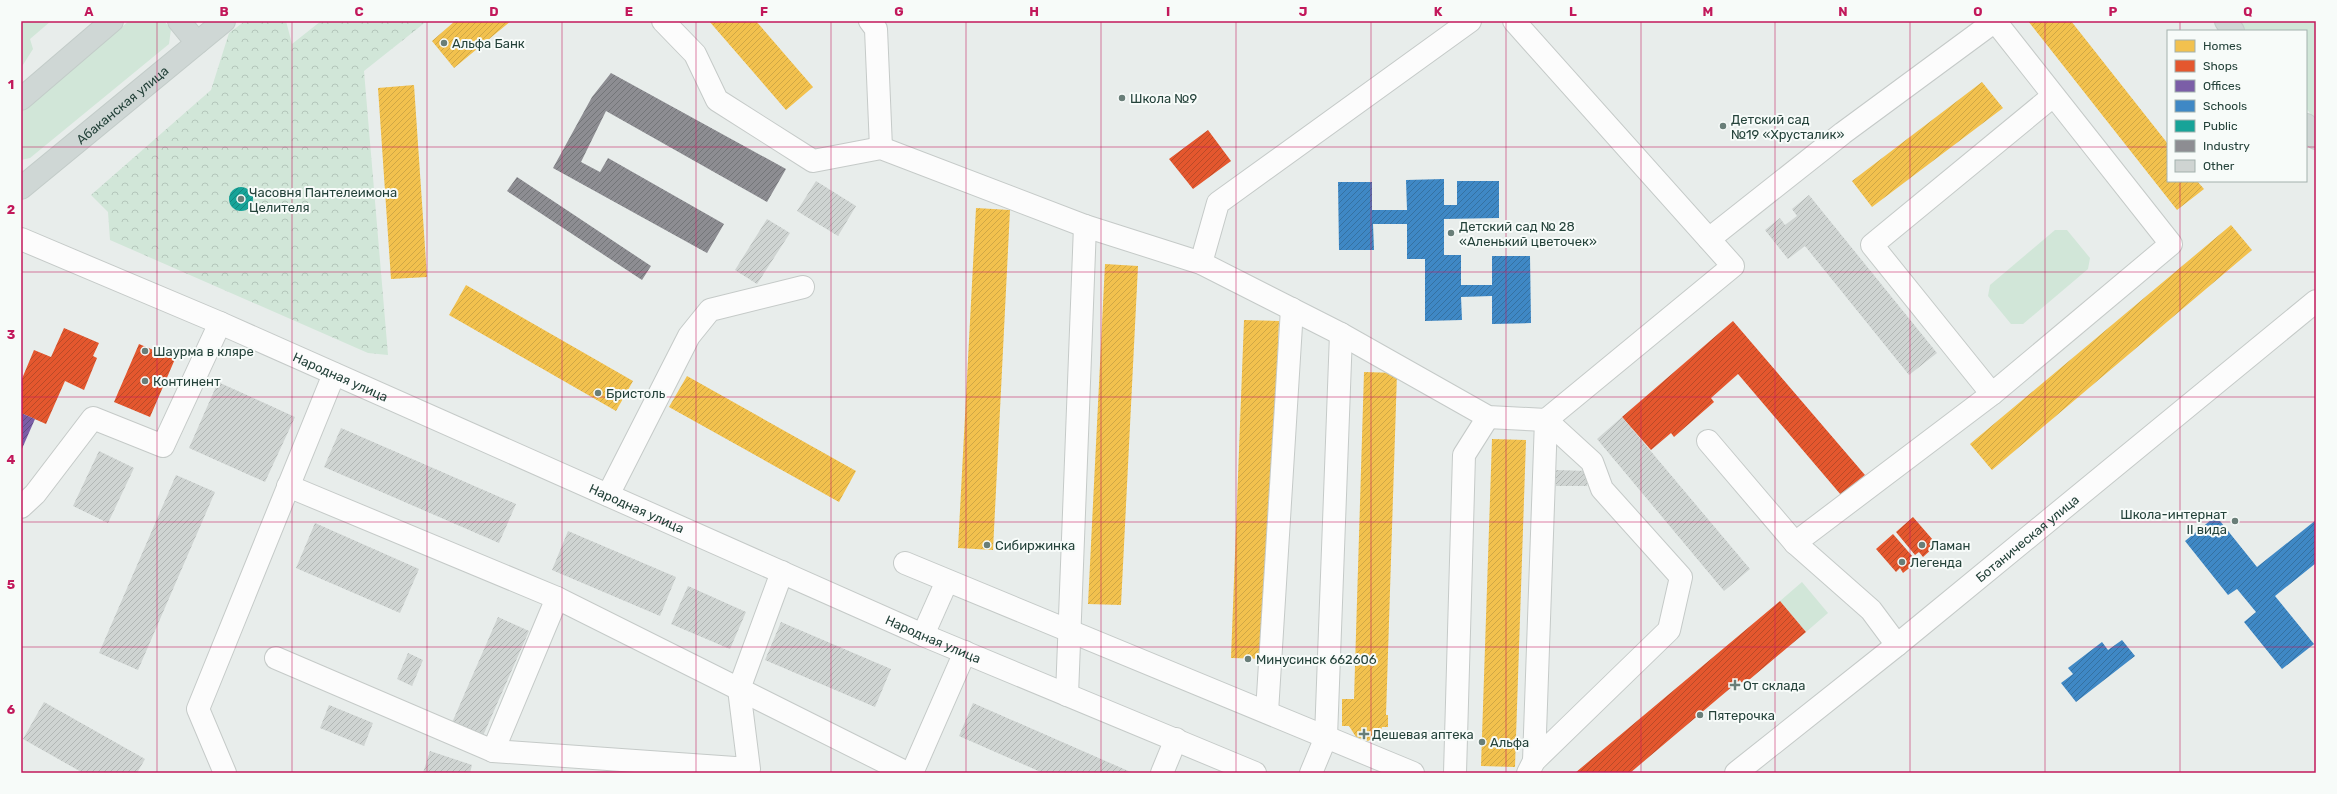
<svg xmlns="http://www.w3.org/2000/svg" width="2337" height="794" viewBox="0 0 2337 794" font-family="Rubik,sans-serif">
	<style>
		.grass { fill: #d1e6d8 }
		.forest { fill: url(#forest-crowns) }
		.homes { fill: url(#homes-hatch) }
		.shops { fill: url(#shops-hatch) }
		.offices { fill: url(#offices-hatch) }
		.schools { fill: url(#schools-hatch) }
		.public { fill: url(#public-hatch) }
		.industry { fill: url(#industry-hatch) }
		.building { fill: url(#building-hatch) }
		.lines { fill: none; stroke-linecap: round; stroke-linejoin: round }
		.minor-casing { stroke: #c5cac8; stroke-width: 24 }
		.major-casing { stroke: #c3ccc9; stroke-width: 24 }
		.minor { stroke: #fcfcfc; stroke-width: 22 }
		.major { stroke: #cfd7d5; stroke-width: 22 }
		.grid { fill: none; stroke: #c2185b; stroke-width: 1; stroke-opacity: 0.55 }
		.poi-dot { fill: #697e78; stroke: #f7fbf9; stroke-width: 1.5 }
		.labels { text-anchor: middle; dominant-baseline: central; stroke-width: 4; stroke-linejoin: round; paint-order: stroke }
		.poi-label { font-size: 13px; fill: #24423a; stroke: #f7fbf9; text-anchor: start }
		.street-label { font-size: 13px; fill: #24423a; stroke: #f7fbf9 }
		.neatline { fill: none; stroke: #c2185b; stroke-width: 1.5 }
		.grid-label { font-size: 13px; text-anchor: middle; font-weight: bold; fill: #c2185b }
	</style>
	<defs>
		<pattern id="forest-crowns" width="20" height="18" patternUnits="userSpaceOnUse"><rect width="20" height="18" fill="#d1e6d8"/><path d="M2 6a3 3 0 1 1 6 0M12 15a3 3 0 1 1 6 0" fill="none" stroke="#b3c6ba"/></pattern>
		<pattern id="homes-hatch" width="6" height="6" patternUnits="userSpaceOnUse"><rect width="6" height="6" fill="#f2c14e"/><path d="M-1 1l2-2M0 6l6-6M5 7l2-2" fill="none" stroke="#cfa745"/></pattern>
		<pattern id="shops-hatch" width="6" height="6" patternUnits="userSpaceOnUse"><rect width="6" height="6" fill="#e4572e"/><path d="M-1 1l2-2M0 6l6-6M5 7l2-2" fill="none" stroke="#b94a28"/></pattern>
		<pattern id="offices-hatch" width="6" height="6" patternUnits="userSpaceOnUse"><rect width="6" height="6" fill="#7b5ea7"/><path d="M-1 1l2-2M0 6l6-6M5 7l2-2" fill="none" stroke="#5f4c82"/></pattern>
		<pattern id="schools-hatch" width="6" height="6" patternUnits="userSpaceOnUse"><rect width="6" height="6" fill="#3f88c5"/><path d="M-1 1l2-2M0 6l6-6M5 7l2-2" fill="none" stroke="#3571a1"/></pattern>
		<pattern id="public-hatch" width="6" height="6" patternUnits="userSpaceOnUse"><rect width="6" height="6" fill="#17a398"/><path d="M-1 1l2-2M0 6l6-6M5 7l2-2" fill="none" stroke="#15867d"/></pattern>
		<pattern id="industry-hatch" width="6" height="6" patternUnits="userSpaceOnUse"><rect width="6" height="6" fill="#8d8d92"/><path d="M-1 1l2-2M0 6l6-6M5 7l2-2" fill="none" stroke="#737578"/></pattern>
		<pattern id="building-hatch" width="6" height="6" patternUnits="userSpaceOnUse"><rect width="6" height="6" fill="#cfd4d2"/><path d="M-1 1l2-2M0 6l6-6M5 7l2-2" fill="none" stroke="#b2b7b5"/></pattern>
	</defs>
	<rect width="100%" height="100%" fill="#e8edeb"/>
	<path class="grass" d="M21,21H51L30,39L33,49L21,68Z
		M129,21H164L171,29L169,44L30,158L21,160V112Z
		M2238,21H2316V121L2306,108V31H2246Z
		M2055,230H2067L2090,258L2088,269L2023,324H2011L1988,296L1990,285Z
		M1802,582L1828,613L1806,632L1780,601Z"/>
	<path class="forest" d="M245,21H286L292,44L321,21H427L364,71L388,355L368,353L110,240L108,212L91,195L211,90L229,33Z"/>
	<path class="homes" d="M455,21H511L454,68L432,41Z
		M709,21H756L813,87L786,110Z
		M2028,21H2071L2168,144V181H2197L2204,189L2177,210Z
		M1982,82L2003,108L1872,207L1852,181Z
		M414,85L427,277L391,279L378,88Z
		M976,208L1010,210L993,550L958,548Z
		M2231,225L2252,250L1992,470L1970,444Z
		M1105,264L1138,266L1121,605L1088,604Z
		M466,285L633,381L616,411L449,315Z
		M1244,320L1279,321L1266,659L1231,658Z
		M1364,372L1397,373L1386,715H1388V727H1382L1380,734L1368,741L1356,737L1349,726H1342V699H1354Z
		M687,376L856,471L839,502L669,407Z
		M1492,439L1526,440L1515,767L1481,766Z"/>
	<path class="shops" d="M1208,130L1231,161L1193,189L1169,159Z
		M1733,321L1865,475L1841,495L1738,374L1711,398L1714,402L1674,437L1671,433L1651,450L1622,417Z
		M64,328L99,343L93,356L97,358L84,390L65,381L46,424L21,413V381L34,350L51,357Z
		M139,344L175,359L150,417L114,402Z
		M1913,517L1933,540L1929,544L1933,548L1923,557L1919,552L1915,555L1896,532Z
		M1893,534L1913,557L1909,561L1913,565L1903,573L1900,568L1896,572L1876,549Z
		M1780,601L1806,632L1743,685L1740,680L1630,773H1575Z"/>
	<path class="offices" d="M21,413L35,419L21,451Z"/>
	<path class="schools" d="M1444,179V205H1457V181H1499V218L1444,219V255H1461V285H1492V256H1530L1531,323L1492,324V296L1461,297L1462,320L1425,321V259H1407V224H1373L1374,250H1339L1338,182H1372V210H1407L1406,180Z
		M2216,516L2257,567L2316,520V563L2275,596L2314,644L2282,669L2244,622L2256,612L2237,589L2228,595L2185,541Z
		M2122,640L2135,656L2076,702L2061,683L2073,674L2068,668L2102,642L2108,650Z"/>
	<path class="public" d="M229 199a12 12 0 1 1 24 0a12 12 0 1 1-24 0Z"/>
	<path class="industry" d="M611,73L786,169L767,202L606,111L581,162L600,172L608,158L724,224L707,253L553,168L592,97Z
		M517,177L651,266L642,280L507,191Z"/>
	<path class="building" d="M816,181L856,206L838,236L797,211Z
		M1809,195L1937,353L1909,375L1805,246L1788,259L1765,230L1780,218L1785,225L1797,216L1792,209Z
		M767,219L790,233L757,284L735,270Z
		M218,382L295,417L265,482L189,448Z
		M1622,417L1750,569L1724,591L1597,439Z
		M341,428L516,504L499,543L324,467Z
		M99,451L134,468L108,523L73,506Z
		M1556,470L1587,471V486H1556Z
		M176,475L215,492L138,670L99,653Z
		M315,523L419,569L400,613L296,568Z
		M568,531L676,577L660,616L552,570Z
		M688,586L746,612L730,649L671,624Z
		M498,617L529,631L482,738L451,725Z
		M781,622L891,669L875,707L765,660Z
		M408,653L423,660L412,686L397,679Z
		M44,702L145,759L137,773H83L23,739Z
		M973,703L1133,773H1043L959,736Z
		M329,705L373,723L364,746L320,728Z
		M430,751L472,765L470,773H423Z"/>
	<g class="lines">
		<g class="minor-casing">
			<g id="minor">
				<path d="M663,21L695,54L717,100L813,161L881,148L1085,226L1201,263L1341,334L1488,417L1546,420L1733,266L1514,21"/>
				<path d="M870,21L876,29L881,148"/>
				<path id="s1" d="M21,239L220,323L923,635L1255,773"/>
				<path d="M1709,239L1843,133L1995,21"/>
				<path d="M1201,263L1218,203L1470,21"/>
				<path d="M1992,394L1872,245L2053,96"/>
				<path d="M1708,441L1795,543L1871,610L1897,645"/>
				<path d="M288,486L557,598L907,773"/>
				<path d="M608,495L689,336L710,310L803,287"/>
				<path d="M21,507L35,494L93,418L163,446L220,323"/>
				<path d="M1795,543L1992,394L2171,244L1995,21"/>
				<path d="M905,563L1413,773"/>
				<path d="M923,635L947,581"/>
				<path d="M276,658L493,751L749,769L739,689L782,572"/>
				<path d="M1067,695L1085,226"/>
				<path d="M1267,712L1292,309"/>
				<path d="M493,751L557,598"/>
				<path d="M1534,761L1546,420"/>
				<path d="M225,773L198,709L334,374"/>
				<path d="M912,773L965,652"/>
				<path d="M1162,773L1176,739"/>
				<path d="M1311,773L1326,737L1341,334"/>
				<path d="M1455,773L1464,455L1488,417"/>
				<path d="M1528,773L1534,761L1669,630L1681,577L1602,489L1592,462L1546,420"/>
				<path id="s2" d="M1736,773L1897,645L2316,301"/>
			</g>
		</g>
		<g class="major-casing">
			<g id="major">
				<path d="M179,21L197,43"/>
				<path d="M2226,21L2233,31"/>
				<path d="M21,99L112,21"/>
				<path d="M2306,125L2316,138"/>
				<path id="s3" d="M21,188L224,21"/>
			</g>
		</g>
		<use href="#minor" class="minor"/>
		<use href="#major" class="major"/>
	</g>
	<path class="grid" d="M157,21V773M292,21V773M427,21V773M562,21V773M696,21V773M831,21V773M966,21V773M1101,21V773M1236,21V773M1371,21V773M1506,21V773M1641,21V773M1775,21V773M1910,21V773M2045,21V773M2180,21V31M21,147H2168M2306,147H2316M2180,181V773M21,272H2316M21,397H2316M21,522H2316M21,647H2316"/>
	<g class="poi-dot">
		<circle cx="444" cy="43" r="4"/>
		<circle cx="1122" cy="98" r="4"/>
		<circle cx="1723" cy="126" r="4"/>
		<circle cx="241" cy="199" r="4"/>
		<circle cx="1451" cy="233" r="4"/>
		<circle cx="145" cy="351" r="4"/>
		<circle cx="145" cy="381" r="4"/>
		<circle cx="598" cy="393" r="4"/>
		<circle cx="2235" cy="521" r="4"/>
		<circle cx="987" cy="545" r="4"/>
		<circle cx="1922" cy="545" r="4"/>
		<circle cx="1902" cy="562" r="4"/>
		<circle cx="1248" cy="659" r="4"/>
		<path d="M1733 679h4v4h4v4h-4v4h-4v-4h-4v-4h4z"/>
		<circle cx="1700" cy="715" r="4"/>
		<path d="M1362 728h4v4h4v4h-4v4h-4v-4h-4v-4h4z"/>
		<circle cx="1482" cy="742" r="4"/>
	</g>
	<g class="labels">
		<g class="poi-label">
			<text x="452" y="43">Альфа Банк</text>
			<text x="1130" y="98">Школа №9</text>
			<text x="1731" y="119">Детский сад<tspan x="1731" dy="15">№19 «Хрусталик»</tspan></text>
			<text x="249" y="192">Часовня Пантелеимона<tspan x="249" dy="15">Целителя</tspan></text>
			<text x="1459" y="226">Детский сад № 28<tspan x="1459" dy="15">«Аленький цветочек»</tspan></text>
			<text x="153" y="351">Шаурма в кляре</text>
			<text x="153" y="381">Континент</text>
			<text x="606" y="393">Бристоль</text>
			<text x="2227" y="514" text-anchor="end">Школа-интернат<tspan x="2227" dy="15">II вида</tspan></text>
			<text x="995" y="545">Сибиржинка</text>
			<text x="1930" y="545">Ламан</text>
			<text x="1910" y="562">Легенда</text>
			<text x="1256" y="659">Минусинск 662606</text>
			<text x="1743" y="685">От склада</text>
			<text x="1708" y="715">Пятерочка</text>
			<text x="1372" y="734">Дешевая аптека</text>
			<text x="1490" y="742">Альфа</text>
		</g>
		<g class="street-label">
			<text stroke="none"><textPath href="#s3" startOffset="131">Абаканская улица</textPath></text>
			<text stroke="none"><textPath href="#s1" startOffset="348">Народная улица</textPath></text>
			<text stroke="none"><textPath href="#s1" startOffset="672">Народная улица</textPath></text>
			<text stroke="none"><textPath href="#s2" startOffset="374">Ботаническая улица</textPath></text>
			<text stroke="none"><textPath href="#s1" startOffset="996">Народная улица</textPath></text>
		</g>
	</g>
	<rect width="2337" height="794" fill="none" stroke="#f7fbf9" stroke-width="44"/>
	<rect x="2167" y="30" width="140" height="152" fill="#f7fbf9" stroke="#a3b1ad"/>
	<rect x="2175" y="40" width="20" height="12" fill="#f2c14e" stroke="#a3b1ad"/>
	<text x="2203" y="50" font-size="12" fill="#24423a">Homes</text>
	<rect x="2175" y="60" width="20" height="12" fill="#e4572e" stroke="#a3b1ad"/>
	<text x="2203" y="70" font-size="12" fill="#24423a">Shops</text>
	<rect x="2175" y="80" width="20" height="12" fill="#7b5ea7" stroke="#a3b1ad"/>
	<text x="2203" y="90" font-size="12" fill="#24423a">Offices</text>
	<rect x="2175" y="100" width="20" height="12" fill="#3f88c5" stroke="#a3b1ad"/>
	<text x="2203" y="110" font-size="12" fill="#24423a">Schools</text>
	<rect x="2175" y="120" width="20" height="12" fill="#17a398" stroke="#a3b1ad"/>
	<text x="2203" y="130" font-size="12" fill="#24423a">Public</text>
	<rect x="2175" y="140" width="20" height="12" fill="#8d8d92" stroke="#a3b1ad"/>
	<text x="2203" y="150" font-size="12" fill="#24423a">Industry</text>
	<rect x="2175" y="160" width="20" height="12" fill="#cfd4d2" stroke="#a3b1ad"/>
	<text x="2203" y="170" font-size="12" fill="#24423a">Other</text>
	<rect x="22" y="22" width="2293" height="750" class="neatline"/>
	<g class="grid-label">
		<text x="89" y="16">A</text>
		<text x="224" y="16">B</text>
		<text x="359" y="16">C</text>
		<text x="494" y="16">D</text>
		<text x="629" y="16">E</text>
		<text x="764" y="16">F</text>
		<text x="899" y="16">G</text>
		<text x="1034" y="16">H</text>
		<text x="1168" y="16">I</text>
		<text x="1303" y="16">J</text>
		<text x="1438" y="16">K</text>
		<text x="1573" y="16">L</text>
		<text x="1708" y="16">M</text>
		<text x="1843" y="16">N</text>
		<text x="1978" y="16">O</text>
		<text x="2113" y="16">P</text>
		<text x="2248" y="16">Q</text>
		<text x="11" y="89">1</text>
		<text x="11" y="214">2</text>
		<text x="11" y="339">3</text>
		<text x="11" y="464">4</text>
		<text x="11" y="589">5</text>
		<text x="11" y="714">6</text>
	</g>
</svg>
